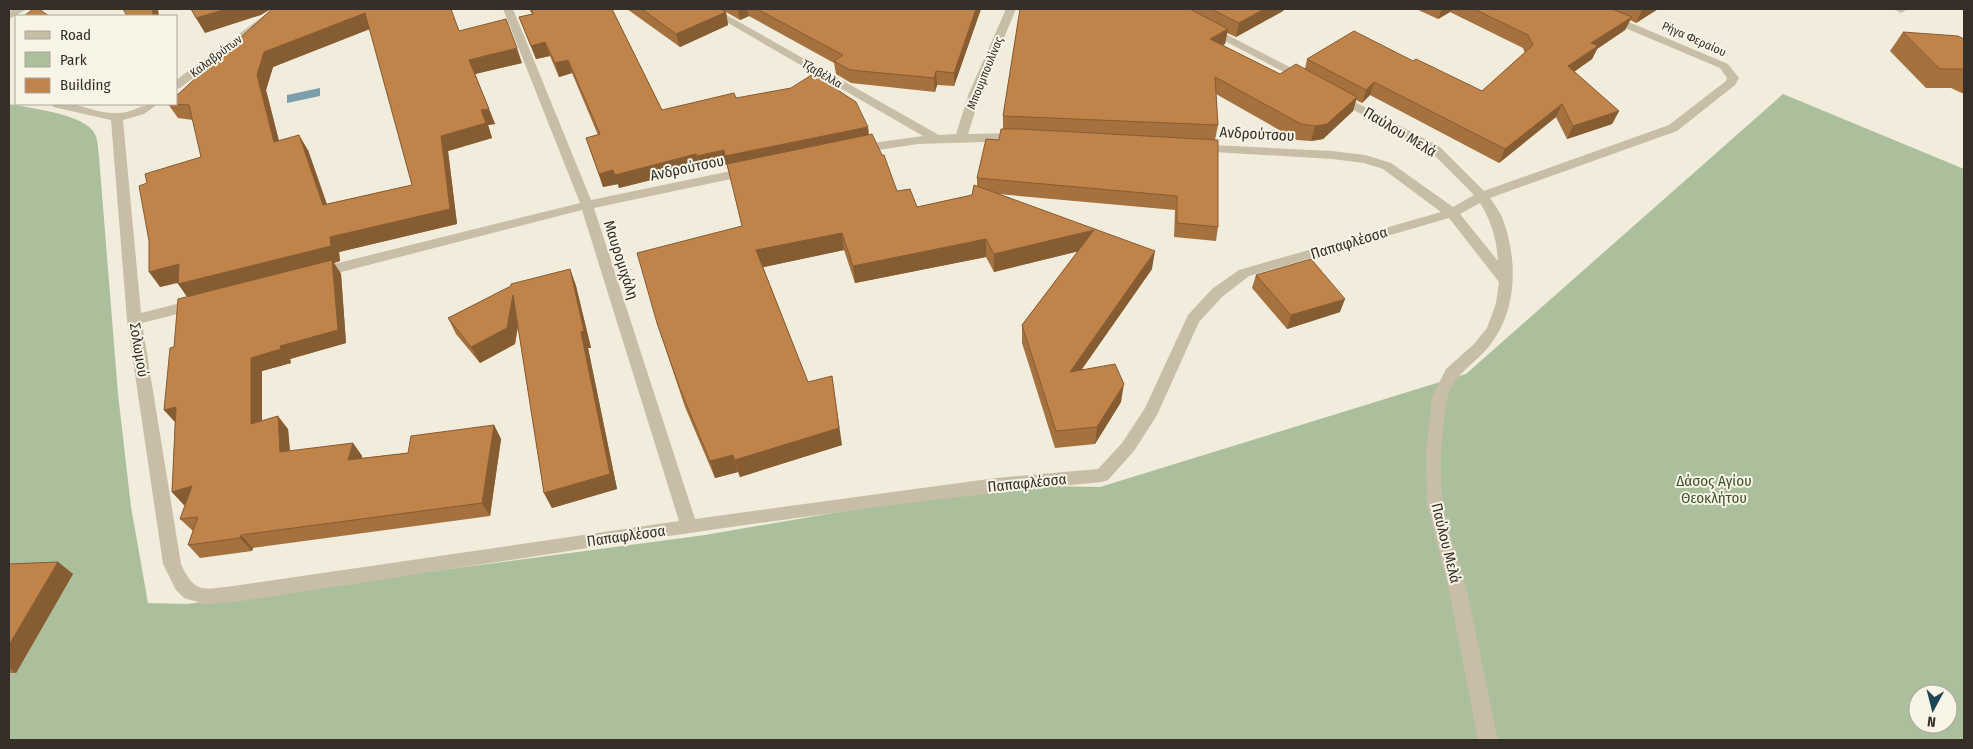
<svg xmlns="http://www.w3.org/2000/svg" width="1973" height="749" viewBox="0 0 1973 749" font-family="'Fira Sans Condensed',sans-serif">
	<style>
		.green { fill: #abbf9c; fill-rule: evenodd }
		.water { fill: #7b9eac }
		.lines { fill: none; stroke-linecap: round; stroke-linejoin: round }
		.minor { fill: #c8bea8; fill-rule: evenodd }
		.wall { fill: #a5713f; fill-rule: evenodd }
		.shaded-wall { fill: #865c33 }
		.building { fill: #c08349; stroke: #865c33; fill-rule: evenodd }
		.labels { text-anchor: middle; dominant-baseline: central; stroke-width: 4; stroke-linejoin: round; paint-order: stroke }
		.far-street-label { font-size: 12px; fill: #352f28; stroke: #f8f5e7 }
		.street-label { font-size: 15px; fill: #352f28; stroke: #f8f5e7 }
		.park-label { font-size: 15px; fill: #3b522d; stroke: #f8f5e7 }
	</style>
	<rect width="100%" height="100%" fill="#f1ecdb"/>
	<path class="green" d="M1783,94L1964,169V740H9V104C29,108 86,114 95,134C98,140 98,150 99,157L118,394L131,507L148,603L187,604L705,535L996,485L1100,487L1466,374ZM1918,694H1948V724H1918Z"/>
	<path class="water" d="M320,88V96L287,103V95Z"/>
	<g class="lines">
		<path class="minor" d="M14,9H27L9,19V12Z
			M273,9H284L180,88L176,89V80Z
			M503,9H513L591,200L750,167L756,171L750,175L594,208L695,519L996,478L1098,469L1122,443L1145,408L1188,315L1212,289L1239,270L1441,212L1383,169L1364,163L1332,159L1197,151L1191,147L1193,144L1332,151L1365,155L1391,163L1453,207L1474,195L1432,153L1332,98L1330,96L1332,94H1340L1440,147L1484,191L1669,125L1726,81L1727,78L1720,68L1585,11L1584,9H1598L1728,64L1739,78L1735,85L1677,131L1490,198C1494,204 1499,210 1502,217C1519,261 1518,316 1484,352C1470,367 1452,377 1447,399C1441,432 1439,471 1443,504C1447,532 1461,564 1467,592C1478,641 1487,691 1498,740H1478L1449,590L1427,505L1426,451L1432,397L1446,369L1474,344L1487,328L1496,303L1499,282L1449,218L1249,276L1222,297L1199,322L1157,415L1134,451L1108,480L1102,482C811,509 522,560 233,602L205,604L184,598L176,590L163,564L127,320L111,120L53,107L51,104C58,104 65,103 71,104C87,107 101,114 117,113C133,113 142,103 158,104L144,114L123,120L141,313L196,299L201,300L203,304L201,308L142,323L181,564C194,593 202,590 233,586L679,521L582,210L318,278L313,276L311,273L313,270L318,268L580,203ZM1480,203C1491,220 1497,241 1498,261L1460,214Z
			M704,9H716L939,135L956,134L969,93L1006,9H1016L981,93L968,134L1019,133L1025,137L1019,141L918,144L858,153L854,152L852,149L858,145L923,136Z
			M1894,9H1905L1906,10L1901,13Z
			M1208,25L1309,77L1311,79L1305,82L1301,81L1204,30L1203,28Z"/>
	</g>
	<path class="wall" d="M272,9L459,31L522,63L475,74L495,124L488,125L492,138L448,151L457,224L339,252L340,261L334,263L341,274L346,343L290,359L291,363L262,371V421L288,429L290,451L353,443L362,456V458L408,453L494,425L501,439L490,516L253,548L252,551L200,558L188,545L193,531L180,519L186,505H184L172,492L175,422L164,410L174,347L187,297L178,283L160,287L149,241L147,183L201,157L193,120L178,118L168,104ZM370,29L412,185L327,204L308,150L279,141L266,90L273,67Z
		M529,9H612L662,110L736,98L868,127L869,135L897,191L917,207L972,195L977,186V178L999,140L1003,129V116L1020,9H1284L1283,11L1236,37L1227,33L1225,44L1222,45L1280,74L1305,69L1307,59L1413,61L1482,91L1525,53L1523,48L1450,12L1438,19L1416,9H1658L1636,23L1630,20L1625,30L1597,49L1592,59L1574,72L1619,111L1612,124L1567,139L1556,117L1499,163L1370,95L1362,103L1356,100L1353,111L1323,139L1311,141L1297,140L1216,94L1218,125L1215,140L1218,227L1216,241L1174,237L1175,210L998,194L1152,269L1082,369L1121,402L1095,444L1055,448L1022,343V325L1078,251L994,272L986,257L855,283L844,250L763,267L808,382L842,445L740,477L738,472L715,478L685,407L657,323L742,226L727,164L700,170L699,168L619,188L618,184L603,187L586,138L598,135L572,73L559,77L550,56L536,59L519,17L532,14Z
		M627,9H981L954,86L937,85L935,92L851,83L836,74L834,63L749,16L740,20L726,12L728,25L680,47Z
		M1903,32L1964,39V94L1951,88H1926L1890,51Z
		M570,269L576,286L591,348H588L617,489L552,508L544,493L518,327L515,344L480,363L456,334L448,318L511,286Z
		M1256,275L1340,312L1287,329L1252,288Z
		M58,562L73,574L16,673H9V565Z"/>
	<path class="shaded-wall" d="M152,9H158L159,16H153Z
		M226,9H271L261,15L205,33L196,18Z
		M738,9H747L749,16L740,20Z
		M976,9H981L954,86V73Z
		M1264,9H1284L1283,11L1236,37L1239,23Z
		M1442,9H1451L1450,12L1438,19Z
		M1644,9H1658L1636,23L1642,10Z
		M726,12L728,25L680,47L676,34Z
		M365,13L372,28L273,67L266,90L283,157L274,142L257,75L264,52Z
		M1632,17L1625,30L1597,49L1592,59L1562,80L1568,66L1591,43Z
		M1228,29L1225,44L1207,54L1210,39Z
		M545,42L550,56L536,59L531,46Z
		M517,48L522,63L475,74L495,124L488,125L492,138L448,151L457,224L339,252L340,261L334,263L341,274L346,343L290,359L291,363L262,371V437L251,424V358L189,299L178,284L330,237L450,209L441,136L481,110L469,60Z
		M568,60L572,73L559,77L555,63Z
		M936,71L937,85L935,92L934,78Z
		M1374,82L1370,95L1362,103L1366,90Z
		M1357,97L1353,111L1323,139L1311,141L1315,126Z
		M1562,104L1556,117L1499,163L1505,149Z
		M1619,111L1612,124L1567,139L1573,126Z
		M868,127L869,141L728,170L725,156Z
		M299,135L308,150L332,220L323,205Z
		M724,150L727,164L700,170L697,156Z
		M696,154L699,168L619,188L615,175Z
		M613,170L618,184L603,187L599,174Z
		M1094,230L1092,248L994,272V254Z
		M842,233L844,250L760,268L756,250Z
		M986,239V257L855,283L853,266Z
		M1155,251L1152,269L1068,389L1070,372Z
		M179,264L190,279L160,287L149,272Z
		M570,269L576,286L591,348H588L617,489L552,508L544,493L581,332Z
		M513,295L520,311L515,344L480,363L471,347Z
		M1345,299L1340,312L1287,329L1291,315Z
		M832,376L842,445L740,477L735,460Z
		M1124,384L1121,402L1095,444L1097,427Z
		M176,407V423L164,410Z
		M278,416L288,429L291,465L280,452Z
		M494,425L501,439L490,516L482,503Z
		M353,443L362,456L358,473L348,460Z
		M733,455L738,472L715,478L710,461Z
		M192,486L205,499L184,505L172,492Z
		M241,535L253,548L252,551L240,538Z
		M58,562L73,574L16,673L9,668V645Z"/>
	<path class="building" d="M33,9H39L49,16H24Z
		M123,9H152L153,16H127Z
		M191,9H226L196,18Z
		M272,9H451L459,31L506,19L517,48L469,60L489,109L481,110L486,123L441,136L450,209L330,237L331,246L178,284L179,264L149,272V241L139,186L147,183L145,174L201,157L189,105L172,104H176V96ZM365,13L412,185L323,205L299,135L274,142L257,75L264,52Z
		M531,9H612L662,110L734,93L736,98L791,88L813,74L856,102L868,127L725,156L724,150L697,156L696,154L615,175L613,170L599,174L586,138L600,134L568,60L555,63L545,42L531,46L519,17L533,14Z
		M642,9H720L726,12L676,34Z
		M757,9H976L954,73L936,71L934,78L850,70L834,61L843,55Z
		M1020,9H1190L1228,29L1210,39L1280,74L1296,64L1357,97L1327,124L1315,126L1301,124L1215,77L1218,125L1003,116Z
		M1211,9H1264L1239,23Z
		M1474,9H1612L1632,17L1591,43L1598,46L1568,66L1619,111L1573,126L1562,104L1505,149L1374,82L1366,90L1307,59L1354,31L1413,61L1416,59L1482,91L1533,45L1528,35Z
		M1903,32L1958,36L1964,39V69H1940Z
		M1001,129H1021L1218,140V227L1177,223V196L977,178L986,139L999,140Z
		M872,134L882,155H884L897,191L910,189L917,207L972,195L974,185L1155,251L1070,372L1115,364L1124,384L1097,427L1056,431L1022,325L1094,230L994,254L986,239L853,266L842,233L756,250L808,382L832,376L839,428L735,460L733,455L710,461L680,389L657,323L637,253L742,226L727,164Z
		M1311,259L1345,299L1291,315L1256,275Z
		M332,260L338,330L280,346L281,349L251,358V424L278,416L280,452L353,443L348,460L408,453L411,436L494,425L482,503L241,535L240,538L188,545L198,517L180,519L192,486L172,492L176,407L164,410L170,348L174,347L178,299Z
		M570,269L584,331L581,332L610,474L544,493L513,295L507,328L471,347L448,318L511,286V284Z
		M58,562L9,645V564Z"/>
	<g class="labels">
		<g class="far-street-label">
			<text transform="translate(1694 39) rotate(24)">Ρήγα Φεραίου</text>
			<text transform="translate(216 56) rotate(-37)">Καλαβρύτων</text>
			<text transform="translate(985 73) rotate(-68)">Μπουμπουλίνας</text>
			<text transform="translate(822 74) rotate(30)">Τζαβέλλα</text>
		</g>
		<g class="street-label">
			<text transform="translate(1400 132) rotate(31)">Παύλου Μελά</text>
			<text transform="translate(1257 134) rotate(3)">Ανδρούτσου</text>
			<text transform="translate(687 168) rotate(-12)">Ανδρούτσου</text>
			<text transform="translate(1349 243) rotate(-17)">Παπαφλέσσα</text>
			<text transform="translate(621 260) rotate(72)">Μαυρομιχάλη</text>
			<text transform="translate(139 350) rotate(81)">Σολωμού</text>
			<text transform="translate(1027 483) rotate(-6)">Παπαφλέσσα</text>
			<text transform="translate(626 536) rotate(-8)">Παπαφλέσσα</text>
			<text transform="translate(1446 543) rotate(76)">Παύλου Μελά</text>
		</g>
		<g class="park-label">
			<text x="1714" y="481">Δάσος Αγίου<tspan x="1714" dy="17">Θεοκλήτου</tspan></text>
		</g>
	</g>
	<rect width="1973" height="749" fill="none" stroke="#352f28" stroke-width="20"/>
	<rect x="15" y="15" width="162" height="90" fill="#f8f5e7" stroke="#aaa69b"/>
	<rect x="25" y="31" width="25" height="8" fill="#c8bea8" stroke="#aaa69b"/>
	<text x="60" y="40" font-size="15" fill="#352f28">Road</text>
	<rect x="25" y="52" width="25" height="15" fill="#abbf9c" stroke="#aaa69b"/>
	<text x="60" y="65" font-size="15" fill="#352f28">Park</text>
	<rect x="25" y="78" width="25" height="15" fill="#c08349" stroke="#aaa69b"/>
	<text x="60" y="90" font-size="15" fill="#352f28">Building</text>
	<g transform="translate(1933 709) rotate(187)"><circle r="24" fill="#f8f5e7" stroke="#aaa69b"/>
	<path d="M0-4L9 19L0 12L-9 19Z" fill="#1f4455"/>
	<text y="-8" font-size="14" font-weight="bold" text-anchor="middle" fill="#352f28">N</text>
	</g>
</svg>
